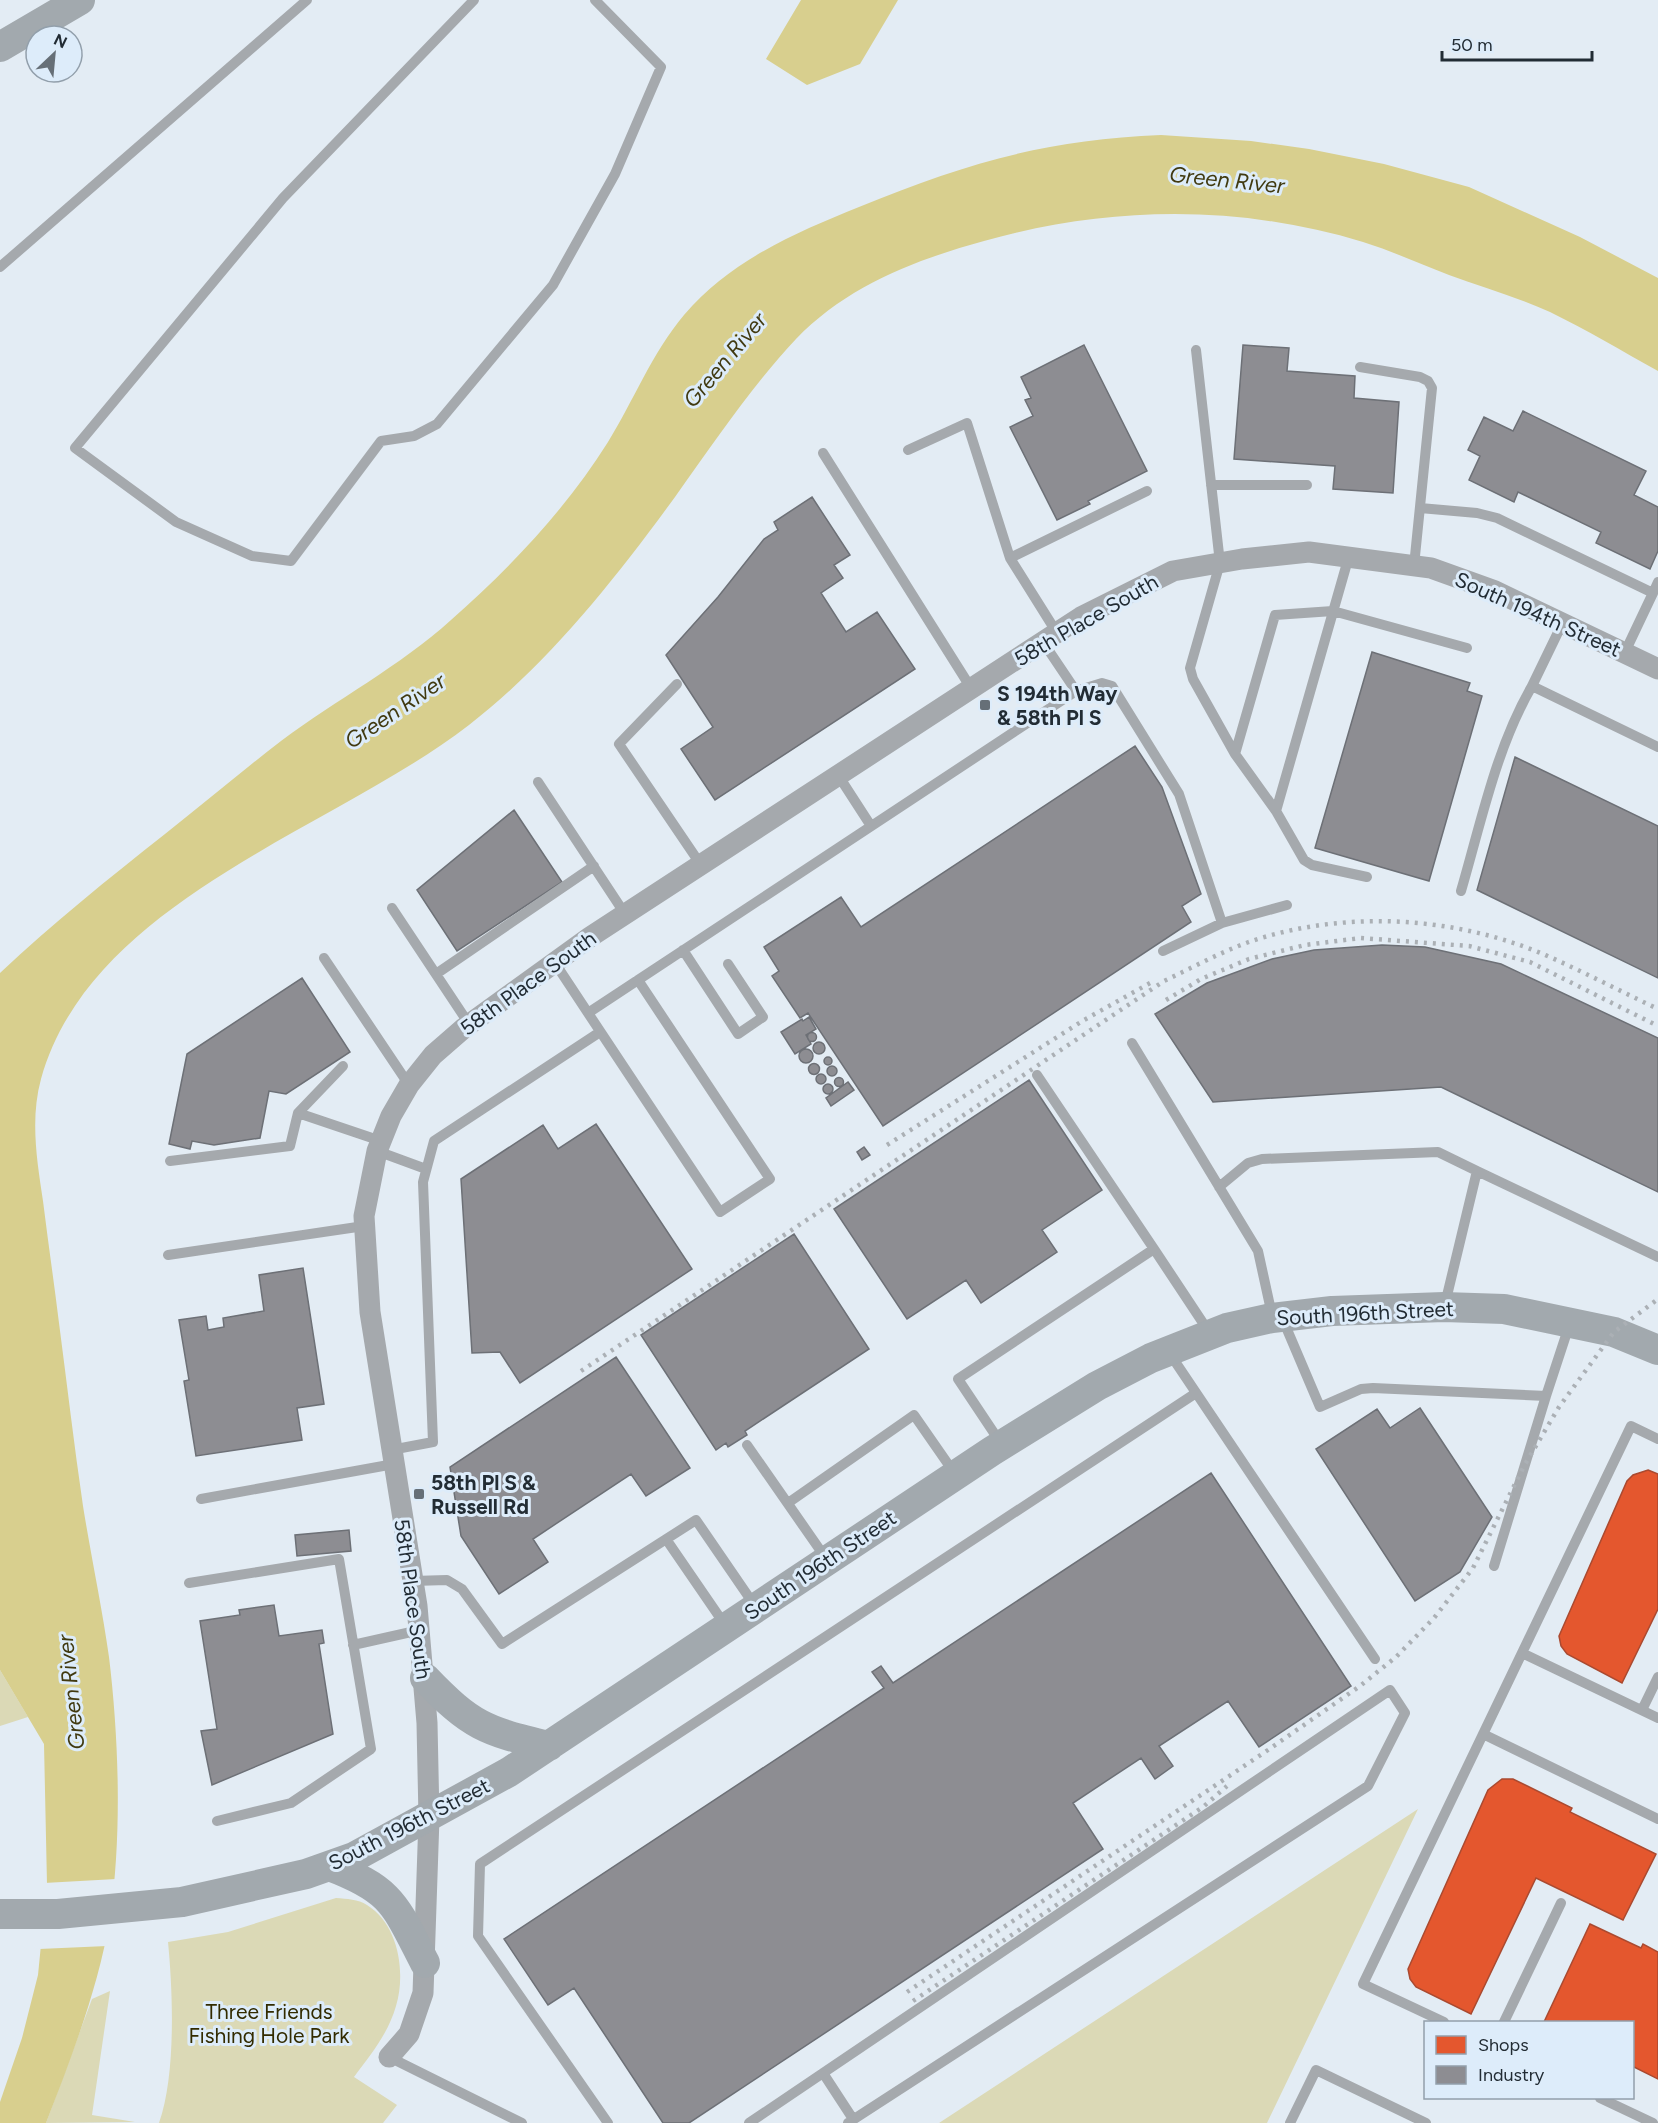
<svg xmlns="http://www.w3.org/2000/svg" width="1658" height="2123" viewBox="0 0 1658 2123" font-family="Figtree,sans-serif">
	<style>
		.green { fill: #dbd9b6 }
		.water { fill: #d8cf8e }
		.pier { fill: #e3ecf4 }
		.shops { fill: #e4572e; stroke: #aa4a30; stroke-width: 1.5 }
		.industry { fill: #8d8d92; stroke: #6d7076; stroke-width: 1.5 }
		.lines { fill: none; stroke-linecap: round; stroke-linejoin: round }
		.lane { stroke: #a5a9ad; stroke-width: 10 }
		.street { stroke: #a5a9ad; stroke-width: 21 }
		.secondary { stroke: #a2a9ae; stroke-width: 30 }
		.rail { stroke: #abb0b5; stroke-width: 4.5; stroke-dasharray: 3 6; stroke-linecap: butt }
		.poi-dot { fill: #666f77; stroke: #ddecfa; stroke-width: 2 }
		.labels { text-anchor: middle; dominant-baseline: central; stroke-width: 6; stroke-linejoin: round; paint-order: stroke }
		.street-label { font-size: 21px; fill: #222c34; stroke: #ddecfa }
		.poi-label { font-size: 21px; font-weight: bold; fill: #222c34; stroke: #ddecfa; text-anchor: start }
		.park-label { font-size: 21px; fill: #322b00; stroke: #ddecfa }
		.water-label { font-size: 22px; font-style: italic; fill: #413a10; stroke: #ddecfa }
	</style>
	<rect width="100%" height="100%" fill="#e3ecf4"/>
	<path class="green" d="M0,1670L28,1717L0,1726Z
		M1418,1809L1267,2123H939Z
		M336,1898C347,1899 358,1899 367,1905C399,1925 406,1973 396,2006C388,2034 371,2054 354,2077L397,2105L383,2123H159C176,2075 173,1993 168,1942L228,1932Z
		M110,1991L92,2115L135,2122L46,2123L92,1999Z"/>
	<path class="water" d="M801,0H898L860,64L807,85L766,59Z
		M1161,135L1251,141L1309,149L1384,164L1469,187L1580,237L1658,278V371C1622,351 1587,330 1550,312C1517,297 1482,287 1449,275C1420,264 1392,251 1363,242C1238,204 1109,206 984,241C915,260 847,286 796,339C751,387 713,444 675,497C615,579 550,662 469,725C335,829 91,899 41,1079C30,1119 37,1161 43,1201C48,1242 54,1282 59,1323C67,1384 74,1445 83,1506C91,1556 102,1607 109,1657C119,1740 122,1836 110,1918C98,1989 72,2056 46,2123H0V2102L22,2038L38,1975L47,1884L44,1744L0,1670V973C53,923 108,879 165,834C204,803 242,771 281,741C337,699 399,667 451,620C510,568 566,509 608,442C634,400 652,353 684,315C731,260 795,233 859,207C966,163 1045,140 1161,135Z"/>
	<path class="pier" d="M116,1879L107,1946L39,1949L44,1883Z"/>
	<path class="shops" d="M1648,1470L1658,1474V1609L1622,1683L1567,1654L1561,1646L1559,1636L1627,1481L1633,1475Z
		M1502,1779H1513L1572,1808L1570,1812L1656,1854L1623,1920L1536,1878L1471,2014L1416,1987L1410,1979L1408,1969L1488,1790Z
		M1590,1924L1641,1948L1643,1944L1658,1952V2079L1632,2066V2022H1544Z"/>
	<path class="industry" d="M1084,345L1147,471L1088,501L1090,504L1057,520L1010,427L1033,416L1025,400L1031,398L1021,377Z
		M1243,345L1289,348L1287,371L1355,376L1354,398L1399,402L1393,493L1333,489L1335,466L1234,459Z
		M1523,411L1646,471L1634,495L1658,507V551L1650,569L1596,543L1601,532L1518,492L1514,502L1469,480L1480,456L1468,450L1484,417L1513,431Z
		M812,497L850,555L834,565L843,578L821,593L846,632L877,612L915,669L715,800L681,749L713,727L666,655L718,597L764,539L778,530L774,522Z
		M1372,652L1470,683L1467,691L1482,696L1429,881L1315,848Z
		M1135,746L1162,787L1201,894L1182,906L1191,922L883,1126L808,1013L800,1018L772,976L779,971L764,947L841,897L861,927Z
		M1515,757L1658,826V978L1477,890Z
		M514,810L562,882L457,951L417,890Z
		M1382,945L1425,947L1501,964L1658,1038V1192L1441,1087L1213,1102L1155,1014L1207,983L1272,959L1314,950Z
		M302,978L350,1052L286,1094L269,1091L260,1138L214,1145L192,1141L190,1149L169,1144L187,1054Z
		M809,1017L816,1029L806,1035L811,1044L795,1054L781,1032L802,1019L803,1021Z
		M807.5 1037a4.5 4.5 0 1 1 9 0a4.5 4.5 0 1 1-9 0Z
		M813 1048a6 6 0 1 1 12 0a6 6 0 1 1-12 0Z
		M799 1056a7 7 0 1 1 14 0a7 7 0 1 1-14 0Z
		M824 1061a4 4 0 1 1 8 0a4 4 0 1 1-8 0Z
		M808.5 1069a5.5 5.5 0 1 1 11 0a5.5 5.5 0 1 1-11 0Z
		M827 1071a5 5 0 1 1 10 0a5 5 0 1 1-10 0Z
		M816 1079a5 5 0 1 1 10 0a5 5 0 1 1-10 0Z
		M834.5 1082a4.5 4.5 0 1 1 9 0a4.5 4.5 0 1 1-9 0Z
		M1029,1080L1102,1190L1042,1230L1057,1252L981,1303L966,1280L907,1319L834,1209Z
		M848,1082L854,1090L831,1106L826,1098Z
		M823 1089a5 5 0 1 1 10 0a5 5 0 1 1-10 0Z
		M596,1124L692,1269L520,1383L500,1352L472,1353L461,1179L543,1125L558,1149Z
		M864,1147L870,1155L862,1160L857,1152Z
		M794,1234L869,1349L745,1431L747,1435L728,1447L726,1443L716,1450L641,1335Z
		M303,1268L324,1404L297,1408L302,1440L196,1456L184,1381L189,1380L179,1320L206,1316L208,1330L224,1327L223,1318L264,1311L259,1275Z
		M616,1357L690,1468L646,1496L631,1474L533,1539L548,1562L499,1594L461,1536L450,1467Z
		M1420,1408L1492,1517L1460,1572L1415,1601L1316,1449L1377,1409L1390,1428Z
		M1211,1473L1351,1686L1259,1747L1228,1701L1159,1746L1173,1766L1155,1779L1141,1758L1073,1803L1103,1849L689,2123H663L574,1988L548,2005L504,1939L884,1688L872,1672L881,1666L893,1683Z
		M349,1530L351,1551L297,1556L295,1535Z
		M274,1605L279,1636L322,1630L324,1643L319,1644L333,1734L212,1785L201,1731L217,1729L200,1621L240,1615L239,1610Z"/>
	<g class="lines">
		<path class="lane" d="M474,0L283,198L75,448L176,522L252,556L291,561L381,441L414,436L437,424L553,285L615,174L661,67L595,0
			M0,267L307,0
			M1196,350L1220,563L1190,668L1193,679L1235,754L1276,811
			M1360,367L1420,377L1428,381L1432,388L1414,566
			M908,450L967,423L1010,558L1057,633
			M823,453L971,688
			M1211,485H1307
			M1420,508L1477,513L1497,518L1653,593L1658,582
			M1349,556L1276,811L1304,860L1312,865L1367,877
			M1010,558L1147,491
			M1563,622L1532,686L1658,747
			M1625,652L1653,593
			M677,684L619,744L701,865
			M1076,691L1102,683L1112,686L1179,794L1222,923
			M1235,754L1275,615L1333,611L1467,648
			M838,775L871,826
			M538,782L625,914
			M1461,891C1481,823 1496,748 1532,686
			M392,908L469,1024
			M683,950L738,1034L763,1017L728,964
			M1163,951L1222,923L1287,905
			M324,958L409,1085
			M555,963L588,1013L1076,691L1043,642
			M436,974L594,866
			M588,1013L720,1212L770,1179L638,980
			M1132,1043L1258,1251L1272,1315
			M1037,1075L1154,1249
			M298,1113L381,1141
			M377,1151L426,1169
			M170,1161L290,1146L298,1113L343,1066
			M1477,1171L1658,1257
			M1219,1187L1248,1163L1262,1159L1438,1152L1477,1171L1445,1304
			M168,1255L364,1226
			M1283,1320L1320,1407L1361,1389L1373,1388L1546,1396L1569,1326
			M1170,1354L1375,1659
			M1000,1442L958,1379L1154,1249L1209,1332
			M747,1445L827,1560
			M391,1450L433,1442L423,1182L434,1141L600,1032
			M201,1499L394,1464
			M788,1503L914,1415L955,1474
			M666,1539L725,1625
			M1494,1566L1546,1396
			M413,1581L447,1580L462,1589L502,1644L696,1520L755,1606
			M189,1583L339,1559L371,1749L291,1803L217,1821
			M353,1645L420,1630
			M1522,1653L1658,1718
			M1642,1710L1658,1677
			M1483,1734L1658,1819
			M1444,2022L1363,1984L1631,1426L1658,1439
			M1504,2022L1561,1903
			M389,2057L522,2123
			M823,2073L853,2119
			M1600,2098L1653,2123
			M608,2123L478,1936L480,1864L1196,1393
			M749,2123L1390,1690L1405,1713L1368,1786L848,2123
			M1290,2123L1316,2070L1426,2123"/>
		<path class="street" d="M389,2057L409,2034L423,1993L429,1818L427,1723L417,1606L370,1312L364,1216L377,1151L391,1116L409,1085L433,1055L464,1028L590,937L1081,617L1173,571L1242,559L1309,552L1431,568L1495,591L1658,669"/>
		<path class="secondary" d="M0,47L80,0
			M425,1678C471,1726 485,1731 549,1746
			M329,1866C393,1890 395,1905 425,1963
			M0,1914H58L182,1902L306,1874L354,1857L509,1772L992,1451L1097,1386L1151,1358L1227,1328L1272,1318L1332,1311L1444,1307L1504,1309L1614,1332L1658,1350"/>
		<path class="rail" d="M1166,1000L1201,979L1249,959L1305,945L1361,938L1469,946L1530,962L1658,1026
			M887,1145L1084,1020L1150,983
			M581,1371L1164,981C1198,965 1231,946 1268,936C1357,911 1457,918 1543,954C1582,971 1620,991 1658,1009
			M907,1992L1268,1750L1360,1686L1396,1657L1434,1618L1473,1568L1524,1466L1559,1407L1614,1332L1658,1299
			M913,2001L1203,1807L1227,1786"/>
	</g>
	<g class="poi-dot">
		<rect x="979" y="699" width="12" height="12" rx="3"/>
		<rect x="413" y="1488" width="12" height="12" rx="3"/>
	</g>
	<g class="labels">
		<g class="street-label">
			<text transform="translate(1538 614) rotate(24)">South 194th Street</text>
			<text transform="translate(1086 620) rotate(-30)">58th Place South</text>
			<text transform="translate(528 983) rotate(-36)">58th Place South</text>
			<text transform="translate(1365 1313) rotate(-3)">South 196th Street</text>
			<text transform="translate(820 1565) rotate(-34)">South 196th Street</text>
			<text transform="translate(413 1599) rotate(82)">58th Place South</text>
			<text transform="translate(409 1824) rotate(-27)">South 196th Street</text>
		</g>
		<g class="poi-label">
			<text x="997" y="693">S 194th Way<tspan x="997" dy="24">&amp; 58th Pl S</tspan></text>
			<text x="431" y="1482">58th Pl S &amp;<tspan x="431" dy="24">Russell Rd</tspan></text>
		</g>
		<g class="park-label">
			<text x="269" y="2011">Three Friends<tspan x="269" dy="24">Fishing Hole Park</tspan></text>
		</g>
		<g class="water-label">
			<text transform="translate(1227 180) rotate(6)">Green River</text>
			<text transform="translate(725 360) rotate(-50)">Green River</text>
			<text transform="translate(395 711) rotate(-34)">Green River</text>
			<text transform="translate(71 1692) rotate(-96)">Green River</text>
		</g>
	</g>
	<rect x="1424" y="2021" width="210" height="78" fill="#ddecfa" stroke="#929fab" stroke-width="1.5"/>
	<rect x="1436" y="2036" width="30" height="18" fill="#e4572e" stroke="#929fab" stroke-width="1.5"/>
	<text x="1478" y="2051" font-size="18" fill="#222c34">Shops</text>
	<rect x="1436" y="2066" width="30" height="18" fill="#8d8d92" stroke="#929fab" stroke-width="1.5"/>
	<text x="1478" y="2081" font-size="18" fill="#222c34">Industry</text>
	<g transform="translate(54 54) rotate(26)"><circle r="28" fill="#ddecfa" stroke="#929fab" stroke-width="1.5"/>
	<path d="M0-4.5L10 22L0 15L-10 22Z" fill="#666f77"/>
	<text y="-9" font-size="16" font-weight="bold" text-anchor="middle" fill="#222c34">N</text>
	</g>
	<path d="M1442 51v9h150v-9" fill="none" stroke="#222c34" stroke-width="3"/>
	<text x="1451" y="51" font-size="18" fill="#222c34" stroke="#ddecfa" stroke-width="4.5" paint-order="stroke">50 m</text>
</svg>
